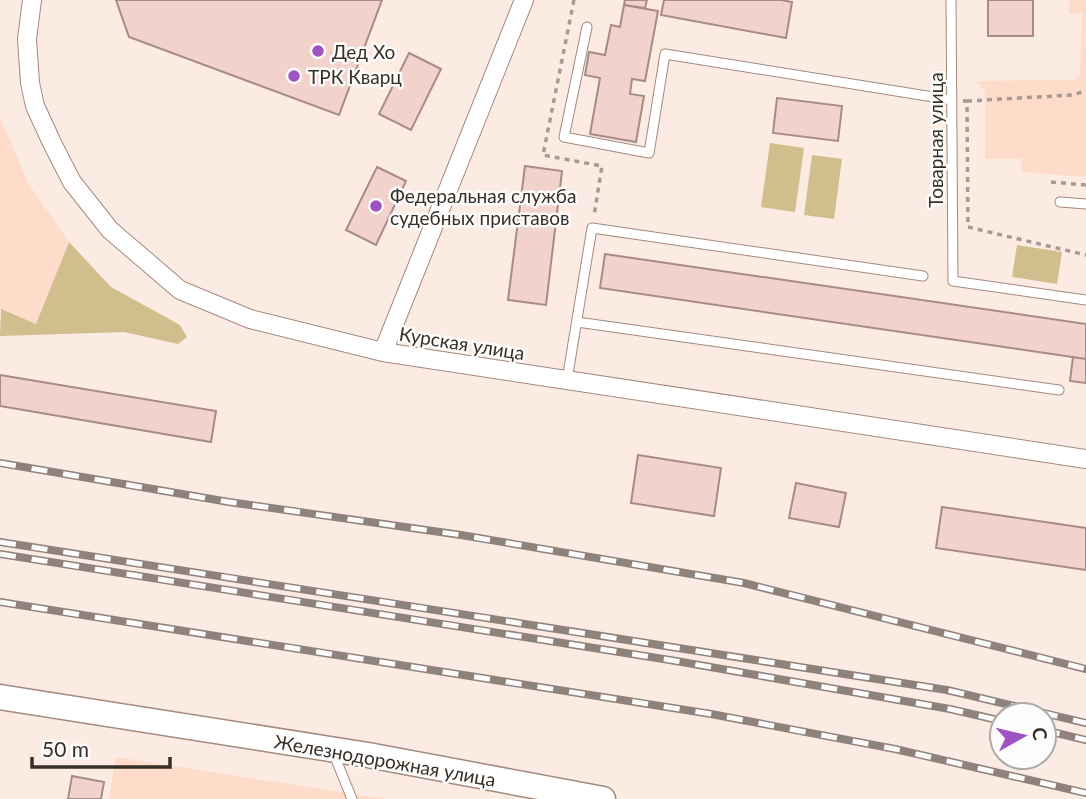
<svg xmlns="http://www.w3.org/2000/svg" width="1086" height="799" viewBox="0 0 1086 799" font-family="Lato,sans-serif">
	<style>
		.built { fill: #fedcc9 }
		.green { fill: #d1be8d }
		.building { fill: #f2d3cc; stroke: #a88b85; stroke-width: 2 }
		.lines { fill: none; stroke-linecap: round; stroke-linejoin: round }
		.service-casing { stroke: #a38a7c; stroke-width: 11 }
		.minor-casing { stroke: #a38a7c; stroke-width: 20 }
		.secondary-casing { stroke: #a38a7c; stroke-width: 27 }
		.path { stroke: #a79a92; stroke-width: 3.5; stroke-dasharray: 5 5; stroke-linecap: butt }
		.service { stroke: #fff; stroke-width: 9 }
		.minor { stroke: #fff; stroke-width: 18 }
		.secondary { stroke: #fff; stroke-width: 24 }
		.rail-casing { stroke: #8f827b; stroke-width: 8 }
		.rail { stroke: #fcfcfc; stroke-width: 5; stroke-dasharray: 16; stroke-linecap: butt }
		.poi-dot { fill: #a051c2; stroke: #fcfcfc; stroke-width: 2.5 }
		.labels { text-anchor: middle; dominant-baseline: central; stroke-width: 5; stroke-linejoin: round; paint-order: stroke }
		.poi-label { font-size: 19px; fill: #382e28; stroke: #fcfcfc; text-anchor: start }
		.street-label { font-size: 19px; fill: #382e28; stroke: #fcfcfc }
	</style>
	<rect width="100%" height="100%" fill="#fcebe2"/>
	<path class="built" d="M1069,0H1086V177L1021,172V159H985V92L976,81L1074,80L1080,75L1082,13L1069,14Z
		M0,117L28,183L69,242L36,324L0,310Z
		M116,757L387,799H109Z"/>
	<path class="green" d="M770,143L804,148L795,212L761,207Z
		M812,155L842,159L834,219L804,215Z
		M69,242L111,287L180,325L187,337L178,344L124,332L0,336L1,309L36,324Z
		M1017,245L1062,252L1057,284L1012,277Z"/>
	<path class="building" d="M116,0H382L339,115L129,37Z
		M625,0H647L645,8L624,5Z
		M664,0H781L792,2L786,38L661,15Z
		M988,0H1033V36H988Z
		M624,5L658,11L645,81L632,79L630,94L644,96L636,142L590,134L600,78L585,75L589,52L605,55L611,25L620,27Z
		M409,53L441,69L411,130L379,114Z
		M777,98L842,106L838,141L773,133Z
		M525,166L562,171L546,305L508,300Z
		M377,167L406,181L376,245L346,230Z
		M605,254L1086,324V359L600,288Z
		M1073,357L1086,359V383L1070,381Z
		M0,375L216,411L211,442L0,406Z
		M638,455L721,468L714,516L631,503Z
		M796,483L846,493L839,527L789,518Z
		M942,507L1086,528V570L936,548Z
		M72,776L104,782L101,799H68Z"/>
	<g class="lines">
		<g class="service-casing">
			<path id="service" d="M951,0L953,281L1086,300
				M587,27L564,137L649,153L665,54L952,100
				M1060,202L1086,204
				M577,322L1059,390
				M567,380L592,228L923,276
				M333,752L352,799"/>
		</g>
		<g class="minor-casing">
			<path id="minor" d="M32,0L27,39L30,83L35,106L52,143L72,182L110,230L180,290L250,319L383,352L1086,459
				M383,352L524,0"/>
		</g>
		<g class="secondary-casing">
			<path id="secondary" d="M0,697L368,755L603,799"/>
		</g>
		<path class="path" d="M574,0L543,155L602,166L594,216
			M963,101H967L968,227
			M967,101L1072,95L1086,91
			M1051,182L1086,185
			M968,227L1086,255"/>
		<use href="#service" class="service"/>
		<use href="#minor" class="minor"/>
		<use href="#secondary" class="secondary"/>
		<g class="rail-casing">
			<path id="rail" d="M0,463L229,502L461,535L744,583L1086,669
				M0,542L947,690L1086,723
				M0,554L676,661L950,709L1002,721
				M0,602L711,714L895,749L1086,793
				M1044,730L1086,740"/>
		</g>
		<use href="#rail" class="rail"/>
	</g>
	<g class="poi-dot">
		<circle cx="318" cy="51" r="7"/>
		<circle cx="294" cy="76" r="7"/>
		<circle cx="376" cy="206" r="7"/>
	</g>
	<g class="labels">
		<g class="poi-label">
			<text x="332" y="51">Дед Хо</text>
			<text x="308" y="76">ТРК Кварц</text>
			<text x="390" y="195">Федеральная служба<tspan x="390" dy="22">судебных приставов</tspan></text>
		</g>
		<g class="street-label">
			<text transform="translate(935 140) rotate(-90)">Товарная улица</text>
			<text transform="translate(462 343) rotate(9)">Курская улица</text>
			<text transform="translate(385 760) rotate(10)">Железнодорожная улица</text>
		</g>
	</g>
	<g transform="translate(1023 736) rotate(82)"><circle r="33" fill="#fcfcfc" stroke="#aeaaa7" stroke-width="2"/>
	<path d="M0-5L12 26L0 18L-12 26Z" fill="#a051c2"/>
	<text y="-10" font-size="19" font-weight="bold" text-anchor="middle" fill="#382e28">С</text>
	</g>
	<path d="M32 757v10h138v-10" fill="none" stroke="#382e28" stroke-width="3.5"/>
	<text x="42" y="757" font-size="21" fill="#382e28" stroke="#fcfcfc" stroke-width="5" paint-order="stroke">50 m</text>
</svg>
